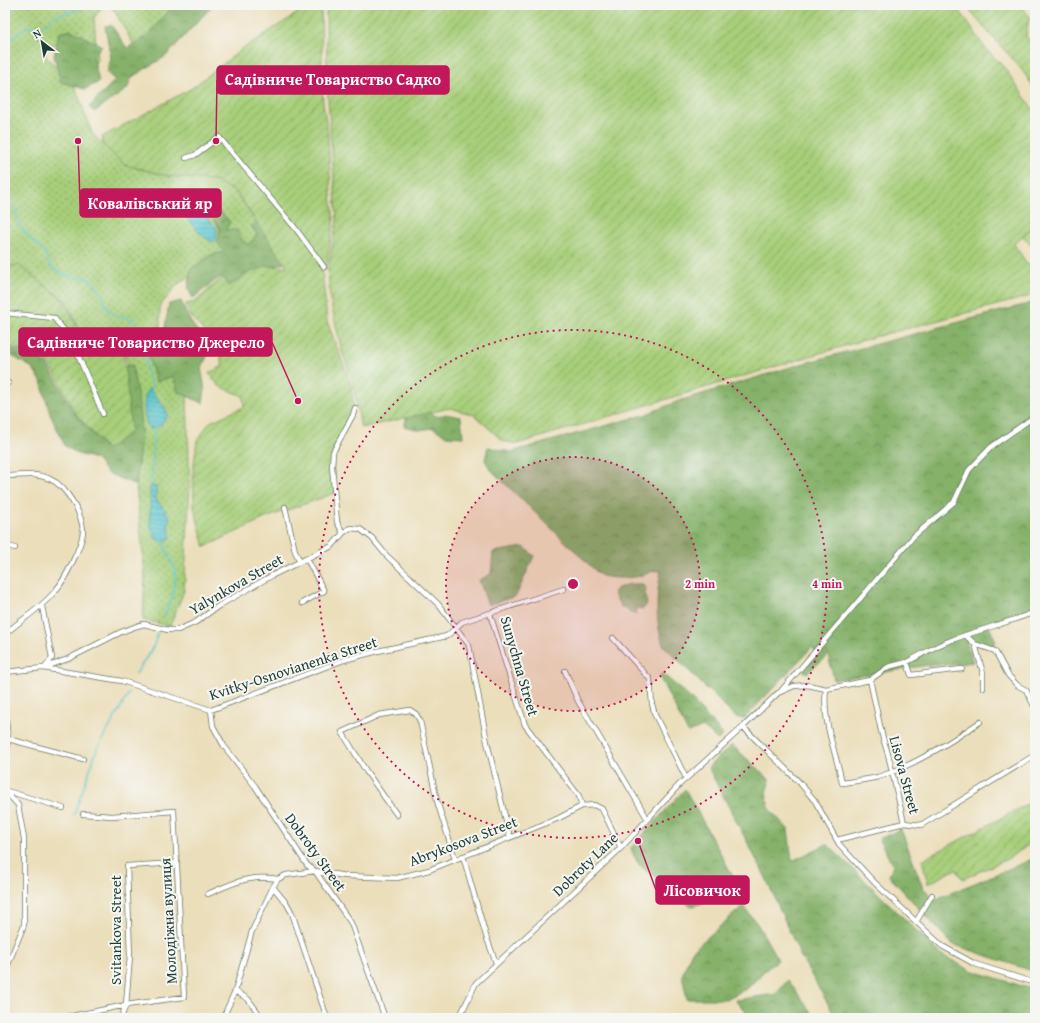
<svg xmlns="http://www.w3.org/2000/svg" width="1040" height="1023" viewBox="0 0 1040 1023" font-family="'Gentium Book Plus',serif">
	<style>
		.grass { fill: url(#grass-dots); stroke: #638656 }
		.forest { fill: url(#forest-crowns); stroke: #52774e }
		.cemetery { fill: url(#cemetery-stones); stroke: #638656 }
		.park { fill: url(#park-crowns); stroke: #638656 }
		.garden { fill: url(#garden-furrows); stroke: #638656 }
		.water { fill: url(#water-rules); stroke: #3c8281 }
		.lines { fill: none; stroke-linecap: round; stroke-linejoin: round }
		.stream { stroke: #59c6ce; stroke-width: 1.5 }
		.street-casing { stroke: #667563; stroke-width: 6 }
		.street { stroke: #fff; stroke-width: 4.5 }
		.ring { fill: none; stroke: #c2185b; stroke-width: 2; stroke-dasharray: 2 4 }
		.labels { text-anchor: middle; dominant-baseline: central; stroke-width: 4; stroke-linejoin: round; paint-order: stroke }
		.street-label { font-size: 15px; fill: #1f3d34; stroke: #f6f6f2 }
		.centre { fill: #c2185b; stroke: #f6f6f2; stroke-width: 2 }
		.ring-label { font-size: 12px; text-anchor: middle; font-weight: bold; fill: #c2185b; stroke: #f6f6f2; stroke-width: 4; stroke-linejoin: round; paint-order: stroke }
		.leader { fill: none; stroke: #c2185b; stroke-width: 1.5 }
		.callout-dot { fill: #c2185b; stroke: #f6f6f2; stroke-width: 1.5 }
		.callout { fill: #c2185b; stroke: #c2185b; stroke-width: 1.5 }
		.callout-label { font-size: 16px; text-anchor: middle; font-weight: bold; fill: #fff }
	</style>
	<defs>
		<pattern id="grass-dots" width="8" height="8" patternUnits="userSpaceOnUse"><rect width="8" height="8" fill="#a7ce79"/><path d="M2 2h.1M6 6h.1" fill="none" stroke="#87a864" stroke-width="1.8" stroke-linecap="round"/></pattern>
		<pattern id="forest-crowns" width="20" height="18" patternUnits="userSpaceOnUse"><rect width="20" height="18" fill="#85b169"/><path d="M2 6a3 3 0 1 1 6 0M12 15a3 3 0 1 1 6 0" fill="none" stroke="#6c9157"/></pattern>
		<pattern id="cemetery-stones" width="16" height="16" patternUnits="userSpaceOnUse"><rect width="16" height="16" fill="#a7ce79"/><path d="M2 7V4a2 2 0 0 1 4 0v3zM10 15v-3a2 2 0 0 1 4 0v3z" fill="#87a864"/></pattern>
		<pattern id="park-crowns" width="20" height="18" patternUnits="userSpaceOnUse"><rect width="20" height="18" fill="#a7ce79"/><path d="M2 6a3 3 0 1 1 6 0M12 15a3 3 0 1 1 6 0" fill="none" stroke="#87a864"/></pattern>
		<pattern id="garden-furrows" width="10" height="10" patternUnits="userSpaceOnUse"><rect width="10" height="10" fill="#a7ce79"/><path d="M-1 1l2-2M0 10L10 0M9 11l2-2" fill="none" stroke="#87a864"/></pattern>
		<pattern id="water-rules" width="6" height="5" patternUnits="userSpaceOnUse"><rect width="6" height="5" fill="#59c6ce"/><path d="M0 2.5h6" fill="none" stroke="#49a2a8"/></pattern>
	</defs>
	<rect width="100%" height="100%" fill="#f6f6f2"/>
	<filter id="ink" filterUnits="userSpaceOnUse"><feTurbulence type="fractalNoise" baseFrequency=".025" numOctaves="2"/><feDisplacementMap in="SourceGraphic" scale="8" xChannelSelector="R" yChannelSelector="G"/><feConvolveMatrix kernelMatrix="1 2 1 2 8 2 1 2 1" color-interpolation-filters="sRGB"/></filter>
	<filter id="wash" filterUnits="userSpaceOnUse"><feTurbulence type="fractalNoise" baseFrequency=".012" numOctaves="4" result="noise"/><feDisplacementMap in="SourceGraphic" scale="16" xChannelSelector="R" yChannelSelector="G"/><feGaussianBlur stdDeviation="0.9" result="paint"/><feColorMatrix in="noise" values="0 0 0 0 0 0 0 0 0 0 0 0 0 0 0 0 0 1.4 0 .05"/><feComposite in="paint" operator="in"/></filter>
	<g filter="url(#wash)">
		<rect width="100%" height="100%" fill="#ebdeba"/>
		<path class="grass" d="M5,5H204L136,49L114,10L109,6L102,7L94,18L97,61L93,65L64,43L53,44L45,49L46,57L74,84L92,133L103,145L125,165L168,176L213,180L236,192L269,242L216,259L178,284L160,306V328L187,396L190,488L184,591L170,626L143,620L145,575L136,485L141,431L123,341L79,329L66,301L19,266L5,268Z"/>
		<path class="forest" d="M181,5H213L166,56L132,77L127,89L94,112L89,107L115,80L107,73L111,58L105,26L111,25L127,48L150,34L171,8L181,9Z
			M71,30L102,46L93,56L99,82L85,89L61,82L54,56L59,33Z
			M202,209L221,212L230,222L226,230H237L243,241L249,245L257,234L251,226L264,222L294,262L280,264L233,288L220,277L193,298L188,289L191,269L211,255L224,252L218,244L220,229L215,221Z
			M181,301L190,321L211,349L201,368L205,390L203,403L178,392L173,376L156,382L143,337L164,332L169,304Z
			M1035,302V608L988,625L996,641L992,647L966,642L973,662L951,665L935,664L834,680L828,655L807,673L803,671L817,653L812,647L744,719L735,717L663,645C655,620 656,596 661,571C653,570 651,572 643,575C633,579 610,579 600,575L491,470L485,460L488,447L511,452L644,415L679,401L801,364Z
			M13,350L28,351L48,365L74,413L104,447L115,439L122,367L132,365L139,404L141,431L136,485L107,473L96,459L78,454L65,446L50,414L41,381L31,367L7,353Z
			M427,411L438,417L445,414L461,417L463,437L447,436L433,428L419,430L404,426L408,414Z
			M524,547L534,556L516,596L488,605L479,580L491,574L493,552Z
			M629,584H643L646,588L645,596L647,604L643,609L637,608L636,615L621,607L613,592L618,588Z
			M662,673L691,699L723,735L718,740L703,727L688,733L660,678Z
			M732,745L770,780L766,792L769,809L788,829L792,861L827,844L942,955L970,970L1035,990V1018H836L801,957L765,876L708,767Z
			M685,789L740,889L691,907C682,899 674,890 665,883C647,870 639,871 631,848Z
			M901,829L923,888L936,899L1035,858V972L952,944L889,876L893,866L879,839Z
			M743,906L758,925L778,960L764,971L748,988L726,999H687L682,975L692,951Z
			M788,980L815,1018H751L735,1000L776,994Z"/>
		<path class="cemetery" d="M1035,224V250L1023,236Z"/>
		<path class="park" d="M331,876L341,882L336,889L326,883Z"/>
		<path class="garden" d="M310,5H321L323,102L328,134L331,193L334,220L326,269H322L327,321L350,382L354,408L332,452L335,493L263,519L205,547L194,508L193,469L197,441L210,422L244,407L243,396L219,386L209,373L223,366L217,345L192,318L186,304L195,302L223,277L229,286L251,272L267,266L287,267L236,192L213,180L168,176L125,165L103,145L102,137L192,88L242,49Z
			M326,5H956L985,48L1003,66L1035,112V224L1014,244L1028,265L1035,268V295L874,337L517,444L503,441L474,415L450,408L361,428L352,379L342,352L330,299L328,269L337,220L327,86Z
			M967,5H1022L1029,17L1026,36L1035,47V90C1018,58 986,36 967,5Z
			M19,265L64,301L78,329L123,342L131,432L107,449L76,414L50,364L28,348L5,349V267Z
			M1035,800V841L1007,859L963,879L956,869L928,884L922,860Z"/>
		<path class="water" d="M186,211L203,213L217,229L216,241C206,245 189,221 184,214Z
			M149,388L165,408L168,415L160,426L149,429C143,416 142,400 149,388Z
			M150,484L156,487V499L170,517L168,525L171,538L163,542L156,539L150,523Z"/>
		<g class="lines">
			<path class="stream" d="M5,44L26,27L43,26L58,15L76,11L85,5
				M5,202L17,211L16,220L30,239L42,249L53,269L71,277L90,279L102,293L109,313L134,320L143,337L147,372L152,386L151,392
				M150,485L152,474L154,427
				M163,541C165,552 174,563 175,570C177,587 171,601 164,616
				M136,674L154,645L158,632
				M74,815L97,749L129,693"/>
		</g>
	</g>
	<g filter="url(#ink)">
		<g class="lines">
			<g class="street-casing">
				<path id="street" d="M186,158L195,155L219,137L296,229L324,267
					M5,313L54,318L71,339L103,414
					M71,339L90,341
					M5,380L8,383
					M5,476C20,476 35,472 50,479C66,486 83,514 83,532C82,545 65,580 56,590C42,608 22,619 5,634
					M285,507L295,551L300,562
					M343,533L337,522L332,466L333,452L353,415L355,408
					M5,545L15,548
					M302,603L324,591L307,559
					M42,606L52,658L46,666
					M490,614L525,725L579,796L582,806
					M965,635L975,644L995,651L1008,675L1017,685L1026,690L1035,708
					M613,638L650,679L652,704L655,715L686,778
					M975,644L983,673V688
					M907,662C921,655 935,646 949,641C978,630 1007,623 1035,612
					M43,668L68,659L121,632L137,626L144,624L168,630H178L196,622L220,605L273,575L332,546L343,533L350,528L360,529L372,538L386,555L438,604L469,645L487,742L510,837
					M962,669L911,675L907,662L888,667L870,680L826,689L808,685L794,686L778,693L743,727L800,783L815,801L839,844L874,882L942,946L975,964L1035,983
					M565,671L578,701L647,818
					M5,672L43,668L122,681L211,710L344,660L378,651L447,636L462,622L564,589
					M870,680L882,735L888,754L904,823L921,825L1035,755
					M826,689C822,723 836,751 842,783C854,781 867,780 878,777C915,765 949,743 980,722
					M781,691L914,536L954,502L969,470L991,447L1035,416
					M5,710L8,739L5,758
					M211,710L213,726L224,746L255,786L307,865L315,871L351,923L385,1018
					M8,739L83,759
					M5,791L18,805L24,839V925L5,972
					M7,791L63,808
					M397,815L366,771L342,732L379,715L410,710L416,714L420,721L437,801L455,859
					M837,840L904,823
					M463,856L486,936L496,963
					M273,887L287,904L292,913L327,1018
					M208,894C233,883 250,874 278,879
					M916,922L932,895
					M235,991L248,999L262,1018
					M62,1018L126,1005L184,997L174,811L112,816L83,814
					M121,1018L126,1005L130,956L127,866L177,863
					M223,1018L235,991L252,931L273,887L278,879L286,875L315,871L346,876L397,878L429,870L559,818L582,806L594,805L602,809L621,848
					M459,1018L476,983L621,848L679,785L743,727"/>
			</g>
			<use href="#street" class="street"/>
		</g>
	</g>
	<circle cx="573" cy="584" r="127" fill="#c2185b" fill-opacity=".12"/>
	<g class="ring">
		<circle cx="573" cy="584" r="127"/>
		<circle cx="573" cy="584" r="254"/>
	</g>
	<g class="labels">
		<g class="street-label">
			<text transform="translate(236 584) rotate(-30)">Yalynkova Street</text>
			<text transform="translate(520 666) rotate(74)">Sunychna Street</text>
			<text transform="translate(293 668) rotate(-18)">Kvitky-Osnovianenka Street</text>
			<text transform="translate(905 775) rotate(75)">Lisova Street</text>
			<text transform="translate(463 841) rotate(-21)">Abrykosova Street</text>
			<text transform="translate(316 852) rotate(54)">Dobroty Street</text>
			<text transform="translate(585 864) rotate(-44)">Dobroty Lane</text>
			<text transform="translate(168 921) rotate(-93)">Молодіжна вулиця</text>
			<text transform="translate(115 930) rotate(-90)">Svitankova Street</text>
		</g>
	</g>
	<circle cx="573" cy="584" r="6" class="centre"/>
	<g class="ring-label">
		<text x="700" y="588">2 min</text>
		<text x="827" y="588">4 min</text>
	</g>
	<path class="leader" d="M216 141L217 80M78 141L80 203M298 401L272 342M638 841L656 890"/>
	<g class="callout-dot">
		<circle cx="216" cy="141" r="4"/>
		<circle cx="78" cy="141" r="4"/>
		<circle cx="298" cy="401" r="4"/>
		<circle cx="638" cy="841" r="4"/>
	</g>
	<g class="callout">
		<rect x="217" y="66" width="232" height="28" rx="4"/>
		<rect x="80" y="189" width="141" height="28" rx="4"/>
		<rect x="19" y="328" width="253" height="28" rx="4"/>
		<rect x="656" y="876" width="93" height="28" rx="4"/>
	</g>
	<g class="callout-label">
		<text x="333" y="85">Садівниче Товариство Садко</text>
		<text x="150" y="209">Ковалівський яр</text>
		<text x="146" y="348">Садівниче Товариство Джерело</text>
		<text x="702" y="896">Лісовичок</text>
	</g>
	<rect width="1040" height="1023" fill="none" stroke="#f6f6f2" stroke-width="20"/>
	<g transform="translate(42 42) rotate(329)" stroke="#f6f6f2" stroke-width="3" paint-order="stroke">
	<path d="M0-3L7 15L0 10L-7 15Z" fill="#1f3d34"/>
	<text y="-6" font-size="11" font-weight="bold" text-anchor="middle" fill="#1f3d34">N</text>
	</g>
</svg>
